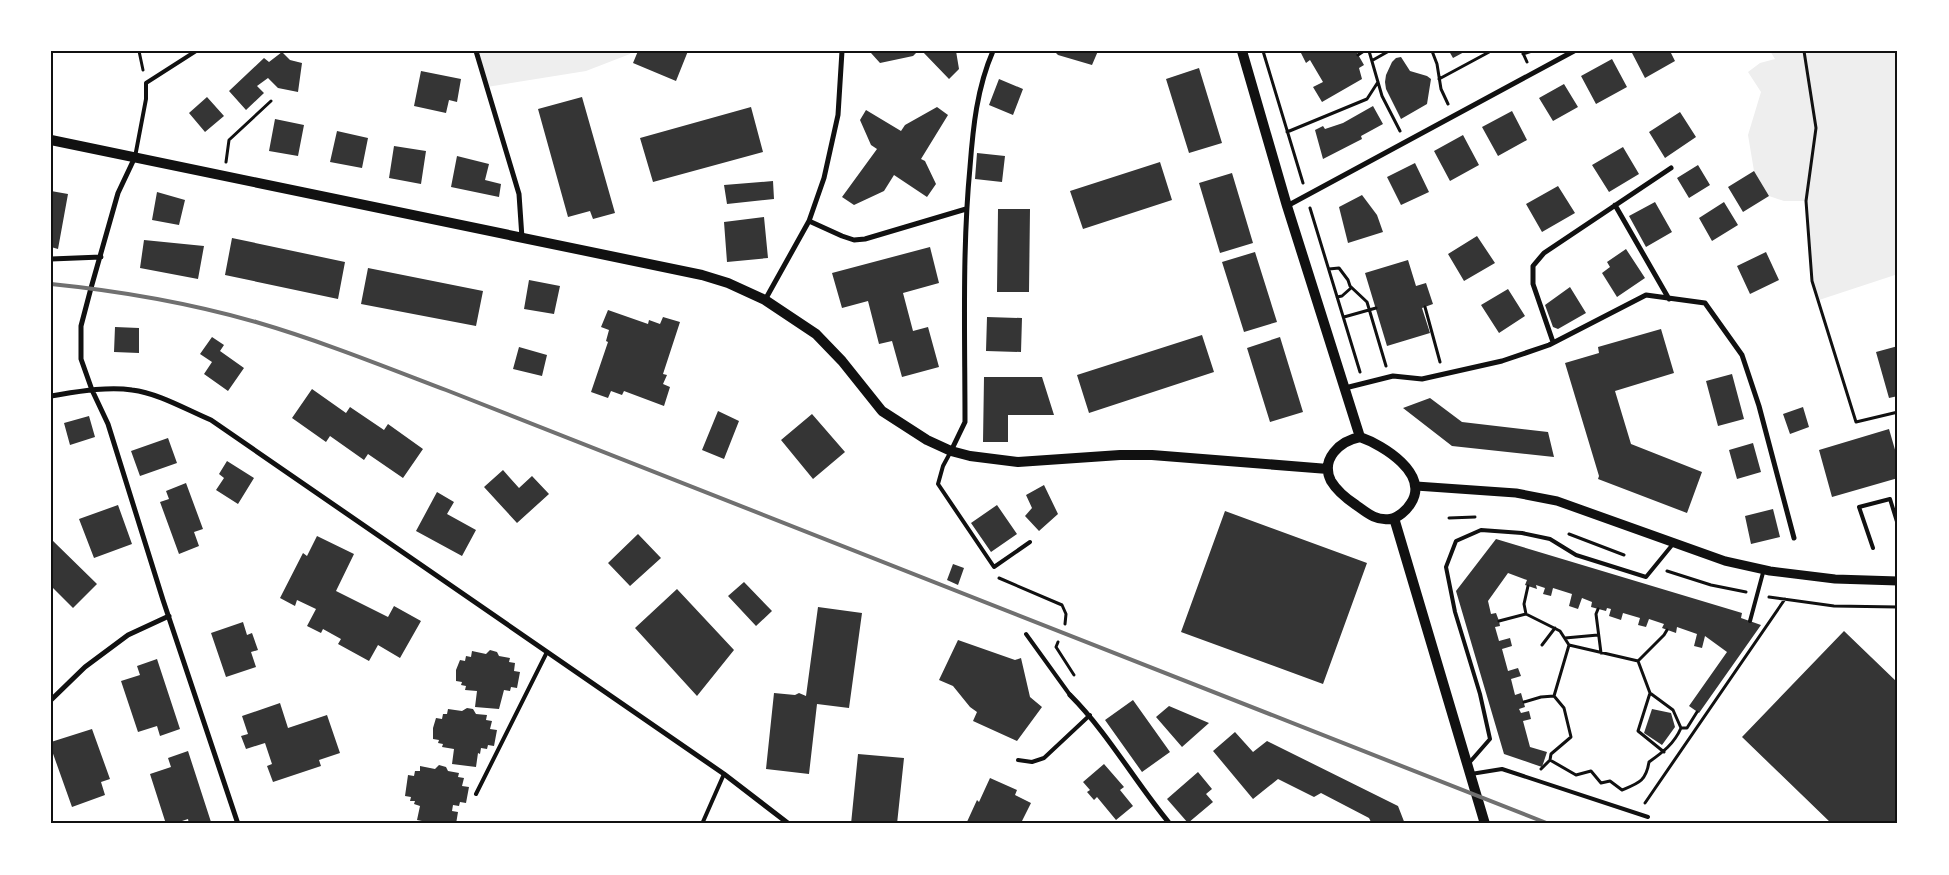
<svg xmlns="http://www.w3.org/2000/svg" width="1949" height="875" viewBox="0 0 1949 875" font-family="Mulish,sans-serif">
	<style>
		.green { fill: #eee }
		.building { fill: #353535 }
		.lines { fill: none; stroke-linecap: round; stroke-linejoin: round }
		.path { stroke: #111; stroke-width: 3 }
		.service { stroke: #111; stroke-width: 4 }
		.minor { stroke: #111; stroke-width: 5 }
		.tertiary { stroke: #111; stroke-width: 9 }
		.secondary { stroke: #111; stroke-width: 10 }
		.rail { stroke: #707070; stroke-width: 4 }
		.neatline { fill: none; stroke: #111; stroke-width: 2 }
	</style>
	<rect width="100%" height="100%" fill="#fff"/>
	<path class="green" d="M476,51H631L630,54L586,71L487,87Z
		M1770,51H1898V274L1819,300L1812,281L1806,201H1784L1769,196L1754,171L1748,135L1761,92L1748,72L1760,63L1775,59Z"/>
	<path class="building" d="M638,51H688L676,81L633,63Z
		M873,51H918L913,56L880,63L871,53Z
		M922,51H956L959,69L949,79Z
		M1054,51H1098L1092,65L1058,55Z
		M1300,51H1356L1364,65L1359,68L1362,79L1322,102L1313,87L1323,82L1310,60L1306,63Z
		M1449,51H1466L1453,58Z
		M1631,51H1670L1675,61L1645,78Z
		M282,52L290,60L302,63L298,92L278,88L268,78L257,86L264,93L246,110L229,91L264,58L269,62Z
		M1401,57L1410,71L1427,76L1431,79L1427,104L1401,119L1386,89L1385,82L1386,75L1392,62L1396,58Z
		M1612,59L1627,87L1596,104L1581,76Z
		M1199,68L1222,143L1189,153L1166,79Z
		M421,71L461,79L457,102L449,100L446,113L414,106Z
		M999,79L1023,89L1013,115L989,105Z
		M1564,84L1578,107L1553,121L1539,98Z
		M207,97L224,116L205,132L189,113Z
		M582,97L615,213L593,219L590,211L568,217L538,109Z
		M1373,106L1383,124L1361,136L1362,139L1323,159L1315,130L1323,126L1325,129L1343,123Z
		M751,107L763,152L653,182L640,138Z
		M937,107L948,115L921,159L925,161L936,184L927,197L894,175L884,191L854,205L842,197L877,149L871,145L860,120L866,110L901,131L905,125Z
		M1512,111L1527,140L1498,156L1482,127Z
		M1680,112L1696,137L1665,158L1649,132Z
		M275,119L304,125L298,156L269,151Z
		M337,131L368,138L362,168L330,162Z
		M1463,135L1479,165L1450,181L1434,151Z
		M394,146L426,151L421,184L389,178Z
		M1623,147L1639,174L1609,192L1592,165Z
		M977,153L1005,156L1002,182L975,179Z
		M457,156L489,164L485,180L501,184L499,197L451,187Z
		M1160,162L1172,200L1083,229L1070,191Z
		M1415,163L1429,192L1401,205L1387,177Z
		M1698,165L1710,185L1689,198L1677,178Z
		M1754,171L1769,196L1743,212L1728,187Z
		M1232,173L1253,243L1220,253L1199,183Z
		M773,181L774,199L727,204L724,185Z
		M1558,186L1575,213L1542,232L1526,204Z
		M51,191L68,194L58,249L51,247Z
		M157,192L185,200L179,225L152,220Z
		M1362,195L1377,215L1383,232L1348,243L1339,207Z
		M1655,202L1672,232L1646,247L1629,216Z
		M1724,202L1738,225L1712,241L1699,218Z
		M998,209H1030L1029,292H997Z
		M764,217L768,258L727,262L724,222Z
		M1477,236L1495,263L1464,281L1448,254Z
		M232,238L345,262L338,299L225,275Z
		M144,240L204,246L198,279L140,268Z
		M930,247L939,283L903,293L913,331L928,327L939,367L902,377L892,341L879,344L868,301L842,308L832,273Z
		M1626,249L1645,278L1617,297L1602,273L1610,267L1607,262Z
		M1255,252L1277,322L1244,332L1222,262Z
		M1766,252L1779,280L1750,294L1737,266Z
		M1408,260L1416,286L1426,283L1433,304L1422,308L1430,333L1387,346L1365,273Z
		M368,268L483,291L476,326L361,304Z
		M529,280L560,286L554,314L524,309Z
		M1570,287L1586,313L1558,329L1553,327L1545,305Z
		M1508,289L1525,316L1499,333L1481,305Z
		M608,310L648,324L649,320L660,324L663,317L680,322L663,374L667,375L663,384L670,387L664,406L624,391L622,395L611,391L608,398L591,392L608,342L606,341L609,330L601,327Z
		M987,317L1022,318L1021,352L986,351Z
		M115,327L139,328V353L114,352Z
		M1661,329L1674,373L1615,391L1631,444L1702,472L1687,513L1598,479L1599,476L1565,363L1599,353L1598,347Z
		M1202,335L1214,372L1089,413L1077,375Z
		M212,337L224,345L220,351L244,368L228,391L204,374L212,362L200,354Z
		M1280,337L1303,412L1270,422L1247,348Z
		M1898,346V396L1889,398L1876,352Z
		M519,347L547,355L542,376L513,369Z
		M1732,374L1744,419L1718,426L1706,381Z
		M984,377H1042L1054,415H1008V442H983Z
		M312,389L346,413L350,407L384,430L388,424L423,449L403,478L368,454L364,460L330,436L326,442L292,418Z
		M1430,398L1462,422L1548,432L1554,457L1452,446L1403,408Z
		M1803,407L1809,427L1790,434L1783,414Z
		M718,411L739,421L724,459L702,450Z
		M812,414L845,452L813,479L781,440Z
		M89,416L95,437L70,445L64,423Z
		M1889,429L1898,460V478L1832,497L1819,450Z
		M168,438L177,463L140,476L131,451Z
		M1753,443L1761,472L1737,479L1729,450Z
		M227,461L254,478L238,504L216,490L224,478L219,474Z
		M503,470L519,488L532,476L549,494L517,523L484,487Z
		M186,483L203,529L194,532L199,546L179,554L160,502L169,499L166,491Z
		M1044,485L1058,514L1039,531L1025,516L1032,508L1026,495Z
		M437,492L454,502L447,514L476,530L462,556L416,531Z
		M118,505L132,544L94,558L79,519Z
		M997,505L1017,534L991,552L971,523Z
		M1773,509L1780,537L1751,544L1745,516Z
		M1225,511L1367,563L1323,684L1181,632Z
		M638,534L661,558L630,586L608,563Z
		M317,536L354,554L336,591L388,617L394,606L421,621L400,658L378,645L369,661L338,644L341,639L323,629L321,633L307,626L316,609L297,600L295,606L280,598L303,553L307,556Z
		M51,539L97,584L73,608L51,586Z
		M1496,539L1742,613L1741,618L1761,625L1699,713L1689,706L1727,652L1705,636L1702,648L1694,646L1697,634L1677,627L1676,633L1662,628L1664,624L1649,619L1646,627L1638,625L1640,618L1623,613L1621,620L1609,616L1611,609L1607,608L1606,611L1591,607L1592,602L1582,598L1578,609L1569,606L1572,594L1553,588L1551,596L1543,594L1545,588L1536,585L1537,589L1525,585L1527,580L1508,573L1488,601L1491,614L1496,613L1499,621L1500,626L1495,627L1499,641L1510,638L1512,646L1502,649L1508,671L1518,668L1521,676L1511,679L1515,695L1521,693L1525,707L1519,709L1521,713L1529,711L1531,719L1523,721L1530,747L1547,752L1542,767L1504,754L1456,591Z
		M953,564L964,568L958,585L947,580Z
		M744,582L772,611L756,626L728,596Z
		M677,589L734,650L697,696L635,628Z
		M818,607L862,613L849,708L817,704L809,774L766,769L774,693L795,695L799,693L806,696Z
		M243,622L247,635L252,633L258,650L251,652L256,667L226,677L211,633Z
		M1844,631L1898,683V824H1832L1742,737Z
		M958,640L1015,660L1021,658L1030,697L1042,707L1017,741L973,721L977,712L970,707L953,686L939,680Z
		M490,650L497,652L499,656L510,658L509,662L515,663L514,671L520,672L517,688L511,687L510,691L504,690L499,709L475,707L477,691L465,690L466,686L461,685L462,682L456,681V670L460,660L465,661L466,656L471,657L472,651L486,654Z
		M157,659L180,729L160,736L157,726L138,732L121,681L140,675L137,666Z
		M1133,700L1170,752L1142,772L1105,720Z
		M280,703L288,728L327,715L340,753L319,760L321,766L273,782L267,766L272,764L265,743L246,749L241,736L248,734L242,716Z
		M1169,706L1209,723L1182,747L1156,717Z
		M467,708L473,709L476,714L487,715L486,720L492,721L490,729L497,730L494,746L488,745L487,749L481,748L480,754L478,753L476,767L452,764L454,749L442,747L443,744L438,743L439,740L433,739V728L436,718L442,719L443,714H447L448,709L462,711Z
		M1652,709L1671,713L1675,727L1662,745L1644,733Z
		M92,729L110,779L101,782L105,795L72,807L51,748V742Z
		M1235,732L1253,752L1267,741L1398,806L1405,824H1372L1369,818L1321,793L1314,797L1278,779L1253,799L1213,751Z
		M188,751L211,822L189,824L188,819L173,824H166L150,774L171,767L168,758Z
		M858,754L904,758L897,824H851Z
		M1104,764L1124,787L1120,790L1133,806L1116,820L1097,797L1094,800L1087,792L1090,790L1083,782Z
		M439,765L446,767L448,771L459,773L458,777L464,778L462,786L469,787L466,803L460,802L459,806L453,805L452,811L458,812L456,824H426L427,822L417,820L420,806L414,804L415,801H410L411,797L405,796L408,775L414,776L415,771H420V766L435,769Z
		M1198,772L1212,789L1206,794L1213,802L1188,823L1167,799Z
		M990,778L1017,790L1015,795L1031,803L1022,821L1025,822V824H966L977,800L979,802Z"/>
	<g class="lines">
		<path class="path" d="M139,51L143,70
			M1263,51L1303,183
			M1369,51L1382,96L1400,131
			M1432,51L1437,64L1441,89L1448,104
			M1522,51L1527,62
			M1804,51L1816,128L1806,201L1812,281L1856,422L1898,412
			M1523,54L1532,51
			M1358,55L1364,51
			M1373,60L1389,51
			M1439,79L1491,51
			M1287,132L1367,99L1378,82
			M226,162L229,140L271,101
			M1310,208L1360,372
			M1329,269L1339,268L1348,280L1350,286L1367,302L1386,366
			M1337,297L1342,296L1351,288
			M1425,307L1440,362
			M1344,317L1376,308
			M1449,518L1475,517
			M1569,534L1624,555
			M1667,571L1711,585L1746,592
			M999,578L1062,605L1066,614L1065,624
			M1769,597L1834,606L1898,607
			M1598,609L1596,614L1601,653
			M1526,614L1524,604L1528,586
			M1499,621L1526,614L1560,631L1569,645
			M1565,638L1598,635
			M1058,642L1056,647L1074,675
			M1542,645L1555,628
			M1638,661L1664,635L1667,630
			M1650,693L1638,731L1664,752
			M1524,702L1541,697L1554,696
			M1681,728H1687L1697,712
			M1541,769L1550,760L1551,754L1571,737L1564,708L1554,696L1569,645L1638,661L1650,693L1673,710L1681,728C1674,744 1663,752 1649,762C1646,781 1639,783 1622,790L1610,781L1601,783L1591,771L1576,775L1550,760
			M1645,803L1785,599"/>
		<path class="service" d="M135,157L146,99V83L196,51
			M950,453L943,466L938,484L994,567L1030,542
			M1873,548L1859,507L1890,499L1898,525
			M1750,621L1764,569
			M1026,634L1070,695
			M1018,760L1032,762L1044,758L1090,715
			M1469,763L1490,739L1480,694L1455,612L1446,567L1456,541L1481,530L1522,533L1550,539L1576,555L1646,577L1673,544
			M1471,774L1502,769L1648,817
			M476,794L547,652
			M702,824L724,774"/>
		<path class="minor" d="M476,51L519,194L522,238
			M135,157L118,193L91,288L81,326V359L92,390L108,424L163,600L238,824
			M1615,205L1669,299
			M1287,206L1574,51
			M809,221L842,236L854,240L865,239L966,209
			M51,259L101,257
			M765,300L809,221L824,178L838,115L842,51
			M1553,342L1533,284V266L1544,253L1671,168
			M1345,388L1393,376L1422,379L1502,361L1549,345L1646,295L1705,303L1742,355L1759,406L1794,538
			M51,396C76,392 107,386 132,390C158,393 187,410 211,420L724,774L789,824
			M951,451L965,422C965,337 962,251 970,167C973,127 977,88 993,51
			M1070,695C1108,733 1135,782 1170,824
			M51,700L85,667L128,635L169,616"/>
		<path class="tertiary" d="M1416,486L1516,493L1557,501L1725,561L1770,571L1835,579L1898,581"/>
		<path class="secondary" d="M1242,51L1287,206L1360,437
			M51,140L702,275L728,283L765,300L816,334L842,361L882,411L927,440L951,451L970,456L1018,462L1120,455H1152L1328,469
			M1360,437C1383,445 1430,474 1411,503C1407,510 1398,518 1390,519C1376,521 1367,513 1356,505C1347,499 1337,491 1331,481C1320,459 1340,441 1360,437Z
			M1394,518L1485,824"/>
		<path class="rail" d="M51,284C121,291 189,303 256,322C321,341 383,366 446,390L1549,824"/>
	</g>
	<rect width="1949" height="875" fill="none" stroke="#ffffff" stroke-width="105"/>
	<rect x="52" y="52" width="1844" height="770" class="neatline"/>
</svg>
